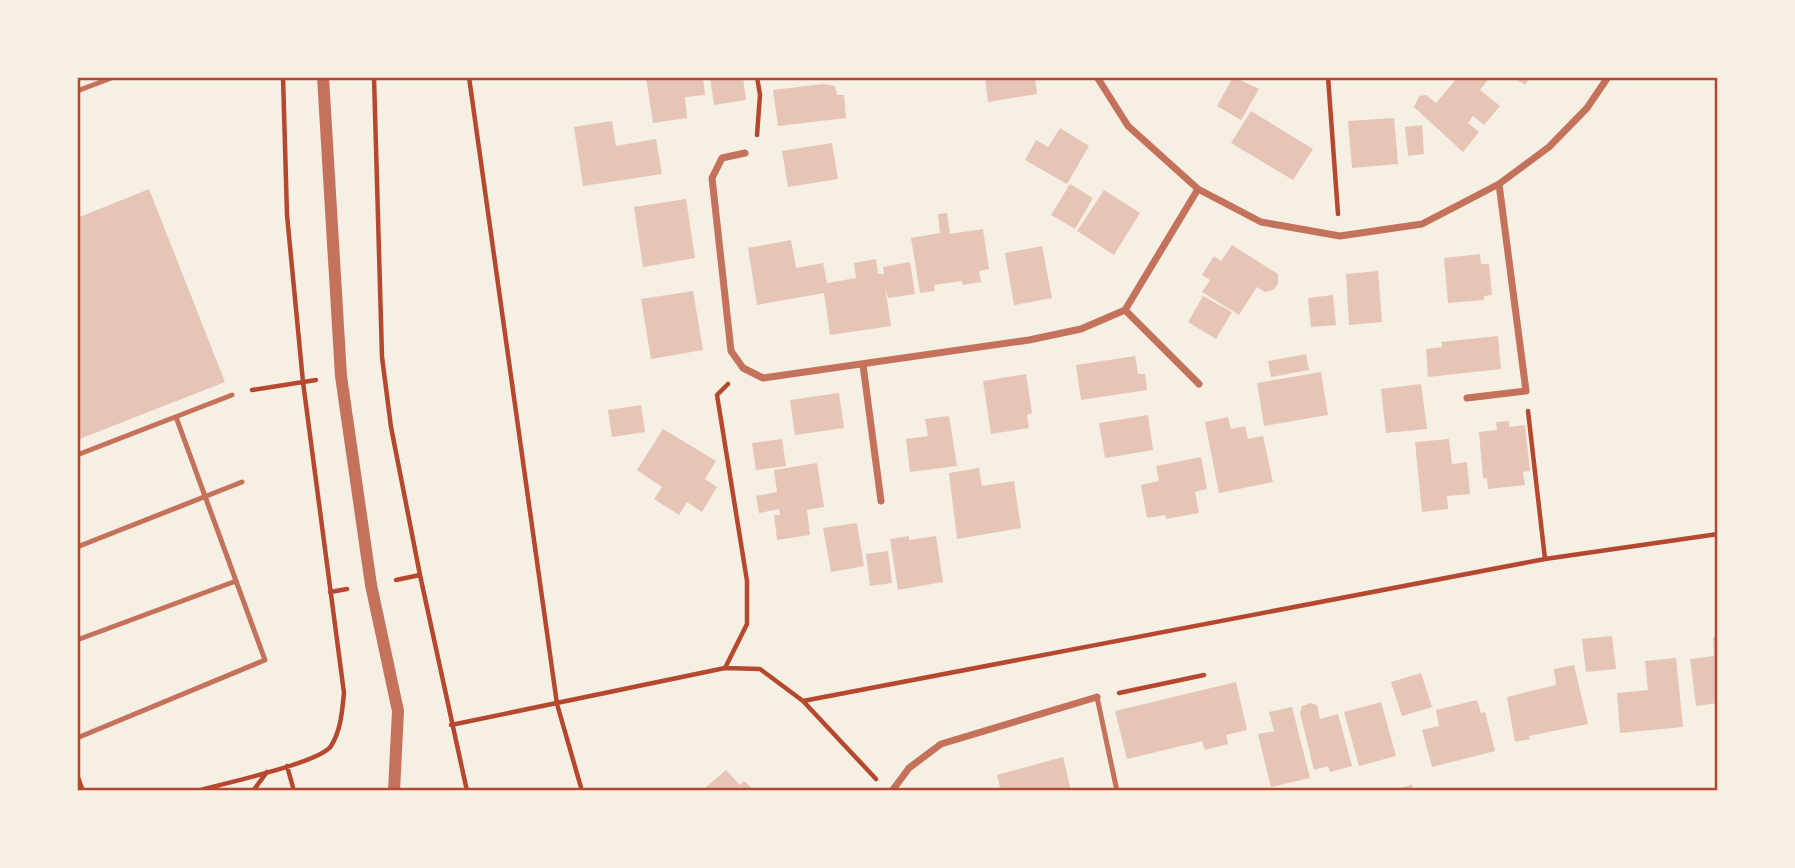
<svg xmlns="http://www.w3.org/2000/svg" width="1795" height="868" viewBox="0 0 1795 868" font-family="'Nunito Sans',sans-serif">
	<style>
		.building { fill: #e6c5b7 }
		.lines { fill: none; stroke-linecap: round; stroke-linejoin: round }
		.path { stroke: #b5482f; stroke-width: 4.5 }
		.service { stroke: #c5725c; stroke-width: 5 }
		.minor { stroke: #c5725c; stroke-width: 7 }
		.tertiary { stroke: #c5725c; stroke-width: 12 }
		.neatline { fill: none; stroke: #b5482f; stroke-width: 2.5 }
	</style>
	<rect width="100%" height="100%" fill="#f6efe4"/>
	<path class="building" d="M646,77H703L705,95L685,97L687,118L653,123Z
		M710,77H743L746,100L714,105Z
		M985,77H1035L1037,94L988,102Z
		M1233,77L1259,89L1241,120L1217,106Z
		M1458,77H1490L1480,90L1500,106L1484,125L1473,116L1468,123L1479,132L1463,152L1414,107L1419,96L1426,95L1436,103Z
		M1513,77H1531L1525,85Z
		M823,84L835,86L837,95H844L846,118L778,126L773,90Z
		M1251,111L1313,149L1293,180L1231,143Z
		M1394,118L1398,164L1352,168L1348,121Z
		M612,121L616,146L656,139L662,174L583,186L574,127Z
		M1422,125L1424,154L1408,156L1405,127Z
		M1060,128L1089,146L1067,184L1025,160L1036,140L1048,147Z
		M832,143L838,179L788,187L782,151Z
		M1070,184L1093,198L1075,229L1051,215Z
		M149,189L225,382L77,440V218Z
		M1104,190L1140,213L1114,255L1077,231Z
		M686,199L695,258L643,267L634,207Z
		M947,213L950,234L983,229L989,269L979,271L981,282L963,285L962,281L934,285L935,291L920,293L911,238L940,233L938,214Z
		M791,240L796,268L823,263L827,283L856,278L854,263L876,259L878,274H884L883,267L910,262L915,294L888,298L885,287L891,326L830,335L824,293L757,305L748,248Z
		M1232,245L1278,274V284L1273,290L1265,292L1257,287L1239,315L1202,292L1210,280L1202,275L1214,256L1221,261Z
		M1042,246L1052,298L1014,305L1005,253Z
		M1480,254L1481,264H1489L1492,295L1484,296V300L1448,303L1444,258Z
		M1378,271L1382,322L1349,325L1346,274Z
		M693,291L703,350L651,359L641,299Z
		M1333,295L1336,325L1311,327L1308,298Z
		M1203,296L1232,312L1216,339L1188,322Z
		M1498,336L1501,369L1428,377L1426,349L1442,347L1441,342Z
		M1306,354L1309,370L1271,377L1268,361Z
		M1135,356L1138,374H1145L1147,390L1081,400L1076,365Z
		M1321,372L1328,415L1264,426L1257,383Z
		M1026,374L1032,413L1027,415L1029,428L991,434L983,381Z
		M1421,384L1427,429L1386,433L1381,389Z
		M839,393L844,428L795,435L790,400Z
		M641,405L645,432L612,437L608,410Z
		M1148,415L1153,450L1105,458L1099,423Z
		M949,416L957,466L910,472L906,439L928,436L925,419Z
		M1228,417L1231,429L1245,426L1248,439L1263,436L1273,482L1219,493L1205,422Z
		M1509,421V427L1525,425L1530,471L1523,472L1525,485L1488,489L1487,478H1483L1479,432L1497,430L1496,422Z
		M663,429L716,461L705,479L717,487L702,512L687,502L679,515L654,499L662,487L637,470Z
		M782,439L786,466L756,470L752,443Z
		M1449,439L1452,464L1467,462L1470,494L1447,496L1448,509L1422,512L1415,442Z
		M1201,457L1207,489L1195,492L1199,513L1166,519L1165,515L1147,518L1141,485L1159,481L1156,466Z
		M817,463L824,507L807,510L810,535L777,540L774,515H780L779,509L759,513L756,496L777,492L774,470Z
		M979,468L982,486L1014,481L1021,528L957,539L949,473Z
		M857,523L864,566L831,572L823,528Z
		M909,536V540L936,536L943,582L898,590L890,539Z
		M888,551L892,583L870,586L866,554Z
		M1612,636L1616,669L1586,672L1582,639Z
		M1718,636V703L1696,706L1690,659L1714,656L1713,637Z
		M1676,658L1683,727L1620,733L1617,693L1648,690L1645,661Z
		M1574,665L1588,724L1529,736L1530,739L1515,742L1507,697L1556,685L1554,669Z
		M1421,673L1432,707L1402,716L1391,682Z
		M1236,682L1247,730L1226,735L1228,744L1205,750L1202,741L1127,759L1115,711Z
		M1477,700L1481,713L1485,712L1495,751L1432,767L1422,730L1439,726L1436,710Z
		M1381,702L1396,756L1359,766L1344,712Z
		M1311,703L1317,705L1320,719L1338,714L1352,766L1330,772L1328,766L1314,770L1300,713L1302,706Z
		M1292,707L1310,778L1271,787L1258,734L1274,731L1269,712Z
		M1063,757L1071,791H1001L997,775Z
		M726,770L740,785L744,781L755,791H708L705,788Z
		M1412,785L1413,791H1393V790Z"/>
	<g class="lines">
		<path class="path" d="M374,77L382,357L391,427L420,575L467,791
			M469,77L557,704L582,791
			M1328,77L1338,214
			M757,135L760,95L757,77
			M252,390L316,380
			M1528,411L1545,559
			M396,580L420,575
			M330,592L347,589
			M725,668L747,624V581L717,395L728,384
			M1119,693L1204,675
			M803,701L1545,559L1718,534
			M451,725L725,668L760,669L803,701L876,779
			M287,766L294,791
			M77,775L83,791
			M197,791C221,784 320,763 331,746C341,730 342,712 344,693L303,382L287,215L283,77
			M253,791L267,772"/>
		<path class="service" d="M77,91L114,77
			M77,455L232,395
			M77,547L242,482
			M77,640L236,581
			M1097,697L1117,791
			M77,738L265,660L176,417"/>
		<path class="minor" d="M1097,77L1128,126L1198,189L1261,222L1340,236L1422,224L1499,184L1549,147L1587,108L1608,77
			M745,153L722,158L712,178L731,351L743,368L763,378L1029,340L1081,329L1125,310L1198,189
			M1125,310L1199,384
			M863,365L881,501
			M1467,398L1526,391L1499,184
			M892,791L909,768L941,744L1097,697"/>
		<path class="tertiary" d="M323,77L341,376L371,585L398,711L394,791"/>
	</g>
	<rect width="1795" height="868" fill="none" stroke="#f6efe4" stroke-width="158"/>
	<rect x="79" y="79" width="1637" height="710" class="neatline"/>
</svg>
